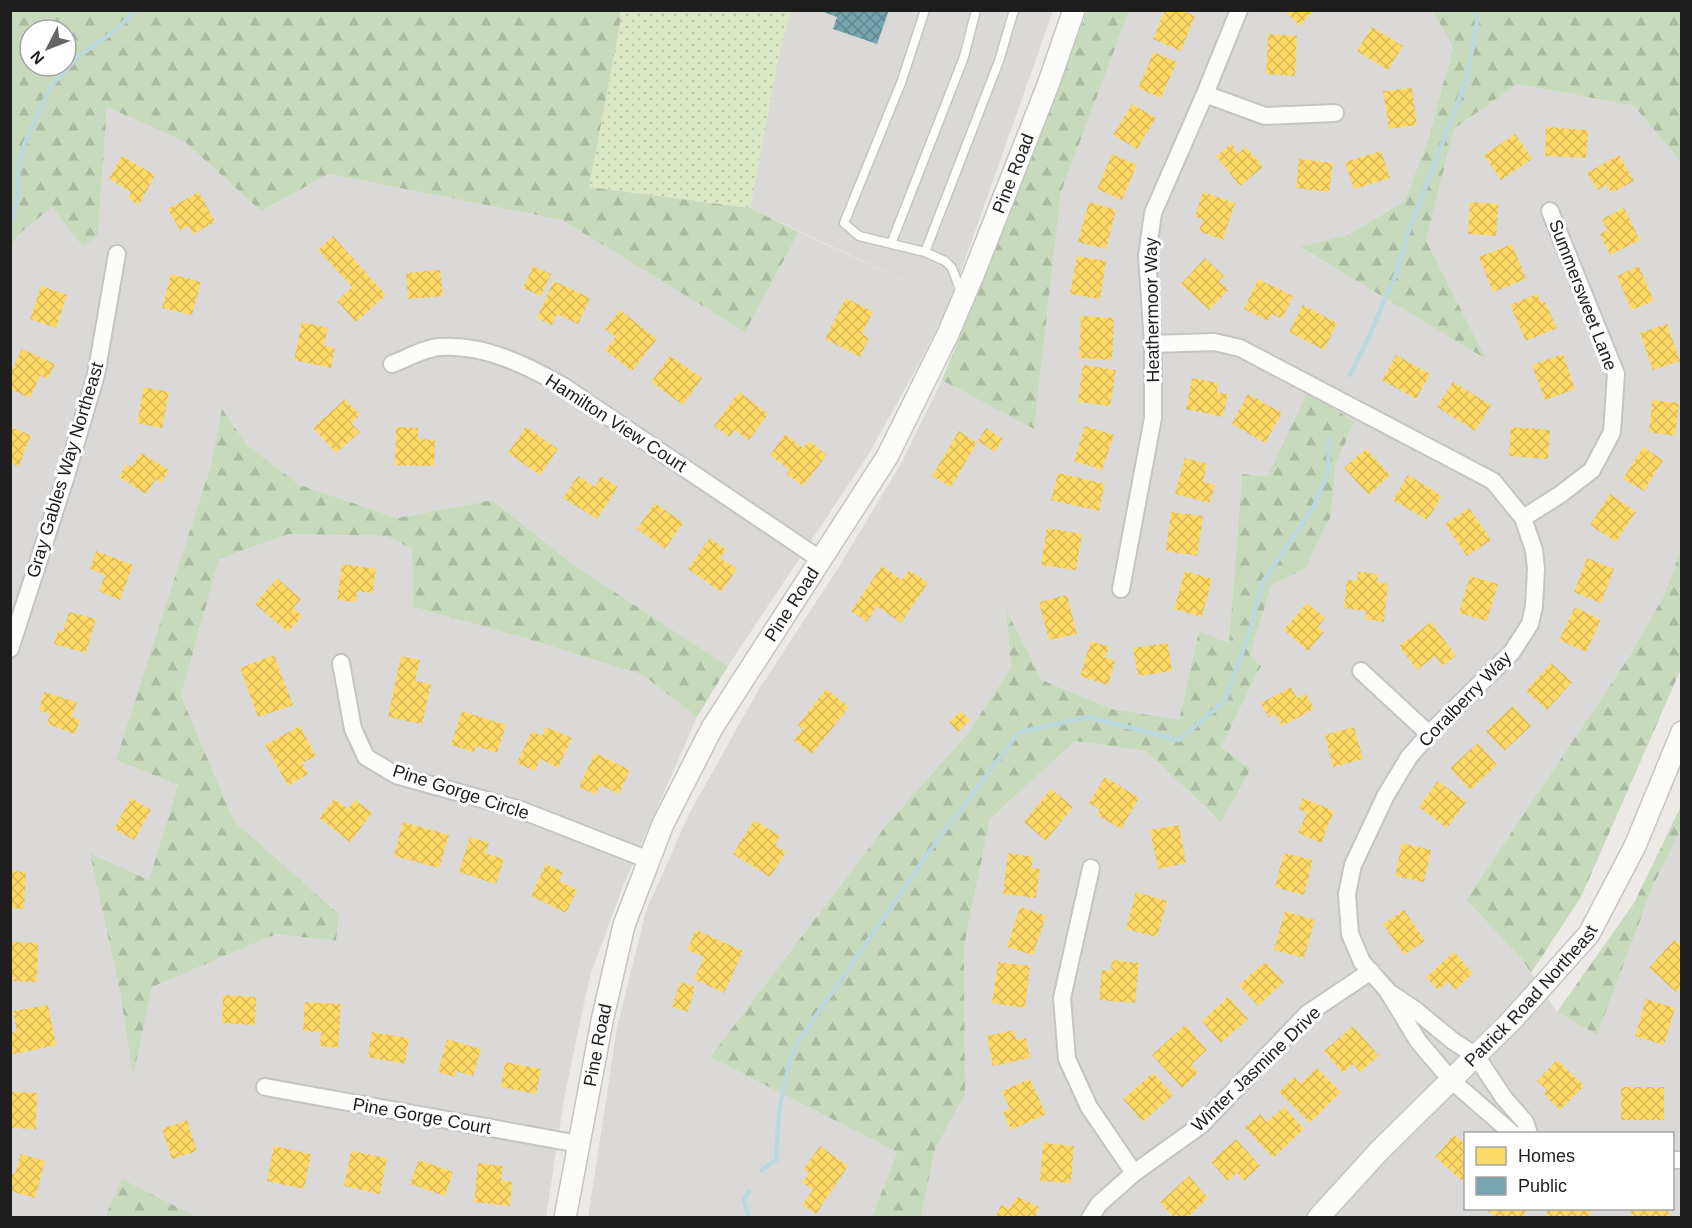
<svg xmlns="http://www.w3.org/2000/svg" width="1692" height="1228" viewBox="0 0 1692 1228" font-family="Arial,sans-serif">
	<style>
		.residential { fill: #dbd9d8; fill-rule: evenodd }
		.religious { fill: #dad9d8 }
		.grass { fill: url(#grass-dots) }
		.forest { fill: url(#forest-firs); fill-rule: evenodd }
		.homes { fill: url(#homes-cross-hatch) }
		.public { fill: url(#public-cross-hatch) }
		.lines { fill: none; stroke-linecap: round; stroke-linejoin: round }
		.stream { stroke: #bad8de; stroke-width: 4.5 }
		.service-casing { stroke: #c5c4c2; stroke-width: 11 }
		.minor-casing { stroke: #c5c4c2; stroke-width: 20 }
		.tertiary-casing { stroke: #c5c4c2; stroke-width: 24 }
		.service { stroke: #fcfcfb; stroke-width: 8 }
		.minor { stroke: #fcfcfb; stroke-width: 16 }
		.tertiary { stroke: #fcfcfb; stroke-width: 21 }
		.labels { text-anchor: middle; dominant-baseline: central; stroke-width: 6; stroke-linejoin: round; paint-order: stroke }
		.street-label { font-size: 18px; fill: #1e1e1e; stroke: #fff }
	</style>
	<defs>
		<pattern id="grass-dots" width="8" height="8" patternUnits="userSpaceOnUse" patternTransform="scale(1.5)"><rect width="8" height="8" fill="#dae8c6"/><path d="M2 2h.1M6 6h.1" fill="none" stroke="#bbc7aa" stroke-width="1.8" stroke-linecap="round"/></pattern>
		<pattern id="forest-firs" width="22" height="20" patternUnits="userSpaceOnUse" patternTransform="scale(1.5)"><rect width="22" height="20" fill="#c8dabc"/><path d="M5 1l3.5 6h-7zM16 11l3.5 6h-7z" fill="#abbba1"/></pattern>
		<pattern id="homes-cross-hatch" width="8" height="8" patternUnits="userSpaceOnUse" patternTransform="scale(1.5)"><rect width="8" height="8" fill="#ffd966"/><path d="M0 0l8 8M0 8l8-8" fill="none" stroke="#daba58"/></pattern>
		<pattern id="public-cross-hatch" width="8" height="8" patternUnits="userSpaceOnUse" patternTransform="scale(1.5)"><rect width="8" height="8" fill="#76a5af"/><path d="M0 0l8 8M0 8l8-8" fill="none" stroke="#60868e"/></pattern>
	</defs>
	<rect width="100%" height="100%" fill="#ece9e6"/>
	<path class="residential" d="M1129,11H1433L1453,48L1429,136L1405,201L1348,235L1301,248L1485,358L1426,241L1454,129L1517,84L1634,106L1681,162V548L1666,592L1629,657L1466,900L1522,959L1557,1012L1597,1035L1653,886L1681,829V1217H921L935,1149L965,1095L964,947L990,819L1075,741L1146,751L1221,822L1251,769L1221,747L1261,666L1250,655L1271,586L1305,568L1331,516L1336,463L1355,422L1309,392L1267,476L1242,474L1229,643L1199,631L1179,721L1112,709L1042,680L1006,612L1011,667L968,733L888,823L710,1057L897,1152L872,1217L588,1218L617,1028L646,911L689,814L759,689L835,573L902,462L942,380L1034,428L1061,192ZM1466,1134H1672V1208H1466Z
		M107,107L185,142L261,211L329,174L562,220L745,332L799,232L950,302L919,364L868,455L728,666L578,568L492,500L397,518L300,485L247,445L222,410L211,465L117,760L178,785L149,881L91,853L120,992L133,1074L151,987L276,934L336,941L339,914L234,821L181,696L219,559L289,534L387,536L412,549L413,607L528,639L643,675L697,717L623,886L590,976L565,1093L546,1217H197L122,1180L105,1217L11,1218V247L18,235L52,207L83,246L98,235Z"/>
	<path class="religious" d="M791,11H1053L950,302L750,208L780,49Z"/>
	<path class="grass" d="M619,11H791L780,49L750,208L589,187L621,19Z"/>
	<path class="forest" d="M11,10L619,11L621,19L589,187L750,208L799,232L745,332L562,220L329,174L261,211L185,142L107,107L98,235L83,247L52,207L18,235L11,247ZM30,30H66V66H30Z
		M1087,11H1129L1061,192L1034,429L942,380L1010,214Z
		M1433,11H1681V162L1634,106L1517,84L1454,129L1426,241L1486,359L1300,247L1348,235L1405,201L1429,136L1453,48Z
		M1308,392L1355,422L1336,463L1331,516L1305,568L1271,586L1250,655L1261,666L1221,747L1251,769L1221,822L1146,751L1075,741L990,819L964,947L965,1095L935,1149L921,1217H872L897,1152L710,1057L888,823L968,733L1011,667L1006,610L1042,680L1112,709L1179,720L1199,631L1229,643L1242,474L1267,476Z
		M222,409L247,445L300,485L397,518L492,500L578,568L728,666L697,717L643,675L528,639L413,607L412,549L387,536L289,534L219,559L181,696L234,821L339,914L336,941L276,934L152,987L133,1076L120,992L90,853L149,880L178,785L116,760L211,465Z
		M1681,548V669L1581,897L1531,973L1522,959L1466,900L1629,657L1666,592Z
		M1681,806V829L1653,886L1597,1035L1557,1012L1634,903Z
		M122,1179L197,1217H105Z"/>
	<path class="homes" d="M1165,10H1182L1195,16L1181,51L1153,39Z
		M1283,10H1314L1300,26Z
		M1372,27L1403,46L1388,70L1357,51Z
		M1268,34L1297,36L1295,76L1266,74Z
		M1154,52L1177,62L1161,98L1138,88Z
		M1412,88L1417,125L1389,129L1383,91Z
		M1132,104L1156,118L1137,149L1113,135Z
		M1546,127L1588,130L1586,158L1545,156Z
		M1515,134L1532,159L1501,180L1484,155Z
		M1231,144L1238,154L1246,147L1263,167L1240,186L1216,156Z
		M1381,151L1390,178L1354,189L1345,162Z
		M1112,154L1137,165L1122,200L1097,189Z
		M1619,155L1634,181L1611,193L1607,185L1597,190L1587,173Z
		M122,156L155,175L139,205L128,198L131,192L109,179Z
		M1299,159L1333,163L1329,192L1296,188Z
		M199,192L215,222L193,234L189,226L180,230L168,209Z
		M1203,192L1235,203L1223,240L1199,231L1203,219L1195,217Z
		M1089,202L1116,210L1106,249L1078,242Z
		M1470,202L1498,204L1496,236L1468,234Z
		M1624,208L1640,240L1610,255L1600,234L1607,230L1602,219Z
		M333,236L386,295L356,322L337,301L352,287L318,250Z
		M1512,244L1526,279L1493,292L1479,257Z
		M1077,256L1106,261L1100,299L1070,294Z
		M1205,258L1224,276L1219,281L1228,290L1209,310L1181,284Z
		M533,266L551,274L541,296L523,288Z
		M1639,266L1654,301L1631,310L1617,276Z
		M440,270L443,296L408,299L406,273Z
		M171,274L201,282L192,315L162,308Z
		M1258,279L1293,296L1282,319L1272,314L1268,321L1244,309Z
		M554,281L590,298L578,324L557,314L552,325L537,318Z
		M41,286L67,295L56,328L30,319Z
		M1537,294L1542,303L1545,302L1557,328L1526,341L1510,305Z
		M846,298L873,312L862,334L869,338L860,357L825,339Z
		M1303,305L1337,323L1324,350L1289,332Z
		M620,310L657,339L632,371L605,350L616,337L605,329Z
		M1081,316L1114,318L1112,360L1079,358Z
		M302,322L328,328L324,346L335,348L331,368L294,360Z
		M1667,324L1680,361L1653,370L1640,333Z
		M22,349L55,364L48,379L40,375L30,398L10,389V374Z
		M1563,354L1575,389L1545,400L1532,365Z
		M1396,355L1430,374L1416,399L1382,380Z
		M670,356L702,378L683,405L651,382Z
		M1083,365L1116,370L1110,406L1078,402Z
		M1192,378L1218,383L1217,392L1228,394L1223,417L1186,409Z
		M1453,382L1491,405L1475,431L1437,407Z
		M144,387L169,392L162,428L137,423Z
		M739,392L768,414L749,440L734,430L729,437L714,426Z
		M1248,394L1282,413L1265,443L1232,424Z
		M345,399L360,415L351,423L360,432L336,453L313,428Z
		M1652,400L1679,403L1675,436L1649,432Z
		M1085,426L1114,435L1102,470L1074,461Z
		M10,427L31,435L19,466L10,463Z
		M396,427L418,428V439L435,440L434,466L395,465Z
		M526,427L558,449L540,475L508,453Z
		M1511,427L1550,430L1548,459L1509,456Z
		M986,428L1003,439L995,452L978,441Z
		M959,431L977,443L951,487L932,476Z
		M785,434L803,448L809,441L827,455L803,486L786,474L790,470L770,455Z
		M1643,447L1663,460L1644,491L1623,479Z
		M1366,449L1390,475L1369,495L1344,468Z
		M141,453L169,470L161,483L156,479L146,494L119,477L127,464L132,467Z
		M1185,458L1207,464L1203,482L1215,485L1210,503L1175,494Z
		M1058,473L1105,484L1099,511L1051,500Z
		M1408,475L1442,496L1427,520L1393,500Z
		M578,476L595,487L601,476L618,487L597,519L563,498Z
		M1610,494L1636,512L1616,542L1590,525Z
		M655,503L683,523L665,549L637,529Z
		M1469,508L1491,540L1467,556L1445,524Z
		M1171,512L1203,516L1197,556L1166,551Z
		M1047,528L1082,534L1076,570L1041,565Z
		M710,538L726,550L720,558L737,569L721,592L688,569Z
		M96,551L133,565L120,600L99,591L105,575L90,569Z
		M1587,558L1614,569L1601,603L1574,592Z
		M342,564L376,569L373,593L357,591L356,602L337,600Z
		M882,566L902,580L909,570L928,583L901,623L877,606L867,622L851,611Z
		M1185,571L1212,579L1202,617L1174,609Z
		M1358,572L1378,574L1377,582L1388,584L1384,622L1365,619L1366,611L1344,608L1347,580L1357,581Z
		M1470,576L1498,584L1487,621L1459,613Z
		M277,578L301,599L293,608L302,616L288,632L255,604Z
		M1067,595L1077,634L1049,640L1039,602Z
		M1307,603L1325,618L1318,627L1324,632L1308,651L1284,630Z
		M1575,607L1601,620L1586,652L1559,640Z
		M69,612L96,619L86,653L54,644L58,631L63,632Z
		M1431,622L1456,656L1442,666L1435,656L1417,670L1399,646Z
		M1091,641L1109,647L1105,657L1115,661L1108,685L1080,676Z
		M1168,643L1172,671L1138,676L1133,648Z
		M274,655L293,705L258,717L240,668Z
		M401,656L420,660L415,681L431,684L422,724L388,717Z
		M1551,663L1572,682L1547,710L1526,691Z
		M1291,687L1297,698L1306,694L1314,709L1282,726L1275,714L1269,718L1261,703Z
		M826,689L849,707L812,754L794,740L803,729L798,725Z
		M44,692L77,702L72,717L80,720L75,734L47,724L50,714L39,710Z
		M1513,706L1531,726L1504,751L1486,731Z
		M462,711L506,725L497,753L476,746L474,752L451,745Z
		M961,711L970,720L958,732L949,722Z
		M300,726L316,756L302,763L308,774L288,786L265,745Z
		M546,727L572,738L558,768L540,759L535,771L517,763L532,731L542,736Z
		M1354,727L1363,759L1333,767L1325,735Z
		M1478,743L1497,765L1470,790L1450,768Z
		M595,753L630,770L619,794L600,785L596,795L579,787Z
		M1105,777L1139,798L1121,829L1097,815L1100,810L1089,803Z
		M1438,781L1466,802L1447,828L1419,807Z
		M1051,789L1073,807L1046,841L1024,822Z
		M131,798L151,810L134,840L114,829Z
		M1303,798L1334,811L1321,843L1298,833L1307,813L1299,809Z
		M334,799L348,809L355,800L372,813L350,842L319,818Z
		M754,820L780,836L775,845L786,852L770,877L733,854Z
		M403,822L449,835L439,868L394,856Z
		M1179,825L1186,863L1158,869L1150,830Z
		M470,837L489,843L485,853L504,859L496,884L459,872Z
		M1402,843L1431,850L1424,882L1395,876Z
		M1008,853L1033,857L1031,868L1040,869L1036,898L1003,894Z
		M1284,853L1313,860L1304,895L1275,887Z
		M546,864L563,872L559,881L577,890L566,913L531,896Z
		M10,871L26,872L24,909L10,908Z
		M1136,892L1167,901L1157,937L1126,929Z
		M1020,907L1046,916L1033,955L1007,947Z
		M1404,910L1425,941L1404,955L1383,924Z
		M1285,911L1315,920L1304,958L1274,950Z
		M696,930L743,951L724,993L694,979L704,957L687,950Z
		M1674,940L1682,946V986L1676,992L1649,968Z
		M12,942L38,943L37,982L10,981Z
		M1454,952L1473,973L1455,990L1448,982L1438,990L1426,977Z
		M1112,960L1139,963L1135,1003L1099,1000L1102,970L1111,971Z
		M998,962L1030,966L1025,1008L992,1003Z
		M1265,962L1284,982L1258,1006L1239,985Z
		M680,982L695,987L688,1012L672,1007Z
		M223,995L256,997L255,1025L222,1023Z
		M1228,997L1248,1019L1221,1043L1202,1021Z
		M1646,999L1675,1008L1664,1045L1635,1036Z
		M305,1002L341,1004L338,1048L320,1046L321,1032L303,1031Z
		M48,1005L56,1045L10,1055V1033L17,1032L13,1011Z
		M1185,1025L1207,1050L1191,1065L1198,1073L1182,1088L1152,1055Z
		M1353,1026L1379,1056L1360,1072L1353,1064L1343,1073L1324,1051Z
		M1014,1030L1016,1040L1026,1038L1030,1058L993,1066L987,1036Z
		M372,1032L409,1038L405,1064L368,1057Z
		M447,1039L481,1049L473,1076L456,1071L455,1077L438,1072Z
		M1557,1060L1584,1086L1560,1110L1544,1094L1547,1090L1537,1081Z
		M505,1062L541,1069L536,1094L501,1087Z
		M1317,1068L1341,1092L1310,1123L1279,1092L1294,1077L1300,1084Z
		M1153,1073L1173,1095L1143,1122L1123,1099Z
		M1030,1079L1046,1114L1011,1130L1003,1112L1010,1109L1002,1091Z
		M1621,1087H1664V1120H1621Z
		M12,1092L37,1093L36,1129L11,1128Z
		M1284,1107L1304,1129L1273,1158L1245,1127L1260,1114L1267,1122Z
		M187,1120L197,1151L172,1159L162,1129Z
		M1454,1135L1466,1145V1184L1435,1157Z
		M1236,1139L1260,1166L1244,1181L1237,1173L1228,1181L1211,1162Z
		M1043,1143L1074,1146L1071,1183L1040,1181Z
		M274,1146L311,1154L304,1189L267,1181Z
		M820,1146L848,1166L816,1214L802,1205L813,1190L802,1182L809,1173L804,1169Z
		M351,1151L387,1158L380,1194L344,1186Z
		M21,1154L45,1161L35,1198L10,1191V1173L15,1174Z
		M419,1160L453,1172L445,1196L410,1184Z
		M478,1163L503,1166L501,1180L512,1182L510,1206L474,1202Z
		M1189,1176L1208,1198L1187,1218H1174L1160,1202Z
		M1017,1197L1039,1207L1035,1218H995L1001,1205L1009,1209Z
		M1482,1208H1527L1522,1218H1498Z
		M1548,1208H1591L1589,1218H1546Z
		M1631,1208H1668L1669,1218H1632Z"/>
	<path class="public" d="M889,10L877,44L833,29L837,17L821,11Z"/>
	<g class="lines">
		<path class="stream" d="M10,226L17,203L19,163L24,145L51,86L79,56L113,32L137,10
			M1350,375L1368,339L1396,274L1408,233L1466,81L1477,23L1476,10
			M762,1170L777,1159C776,1124 783,1077 796,1045L931,849L1019,732L1089,717L1179,740L1225,701L1250,630L1262,583L1314,506L1328,471L1329,438
			M749,1218L744,1200L749,1192"/>
		<g class="service-casing">
			<path id="service" d="M925,10L901,83L844,223L859,236L925,252L945,261L952,268L961,292
				M891,244L964,57L976,10
				M925,252L999,61L1014,10"/>
		</g>
		<g class="minor-casing">
			<path id="minor" d="M1205,94L1265,116L1335,113
				M1153,344L1214,342L1240,348L1493,481L1523,518L1534,550L1536,569L1534,606L1530,624L1512,652L1429,734L1409,757L1386,795L1353,865L1347,894L1350,934L1362,962L1387,990L1418,1041L1451,1080L1513,1134
				M392,364C406,359 424,348 440,347C484,344 526,365 563,386L821,560
				M1523,518L1561,494L1592,470L1612,432L1616,374L1550,211
				M1121,589L1153,418V344L1147,256L1153,213L1205,94L1239,10
				M10,649L66,476L96,375L117,254
				M341,663L353,729L366,757L396,775L521,810L649,860
				M1361,671L1429,734
				M1091,868L1062,998L1067,1059L1089,1107L1134,1173
				M1390,993L1414,1009L1453,1041L1476,1056L1504,1098L1525,1122L1529,1134
				M265,1087L579,1144
				M1672,1160H1682
				M1090,1218L1099,1204L1134,1173L1201,1125L1307,1014L1371,971"/>
		</g>
		<g class="tertiary-casing">
			<g id="tertiary">
				<path id="s1" d="M565,1218L602,1021L624,925L663,824L712,728L887,457L948,334L974,273L1048,85L1074,10"/>
				<path id="s2" d="M1318,1218L1380,1150L1513,1019L1589,934L1635,846L1682,732"/>
			</g>
		</g>
		<use href="#service" class="service"/>
		<use href="#minor" class="minor"/>
		<use href="#tertiary" class="tertiary"/>
	</g>
	<g class="labels">
		<g class="street-label">
			<text stroke="none"><textPath href="#s1" startOffset="1148">Pine Road</textPath></text>
			<text transform="translate(1583 295) rotate(69)">Summersweet Lane</text>
			<text transform="translate(1152 310) rotate(-91)">Heathermoor Way</text>
			<text transform="translate(616 423) rotate(33)">Hamilton View Court</text>
			<text transform="translate(65 470) rotate(-73)">Gray Gables Way Northeast</text>
			<text stroke="none"><textPath href="#s1" startOffset="662">Pine Road</textPath></text>
			<text transform="translate(1465 699) rotate(-46)">Coralberry Way</text>
			<text transform="translate(461 792) rotate(18)">Pine Gorge Circle</text>
			<text stroke="none"><textPath href="#s2" startOffset="308">Patrick Road Northeast</textPath></text>
			<text stroke="none"><textPath href="#s1" startOffset="176">Pine Road</textPath></text>
			<text transform="translate(1256 1069) rotate(-44)">Winter Jasmine Drive</text>
			<text transform="translate(422 1116) rotate(10)">Pine Gorge Court</text>
		</g>
	</g>
	<rect width="1692" height="1228" fill="none" stroke="#1e1e1e" stroke-width="24"/>
	<rect x="1464" y="1132" width="210" height="78" fill="#ffffff" stroke="#a5a5a5" stroke-width="1.5"/>
	<rect x="1476" y="1147" width="30" height="18" fill="#ffd966" stroke="#a5a5a5" stroke-width="1.5"/>
	<text x="1518" y="1162" font-size="18" fill="#1e1e1e">Homes</text>
	<rect x="1476" y="1177" width="30" height="18" fill="#76a5af" stroke="#a5a5a5" stroke-width="1.5"/>
	<text x="1518" y="1192" font-size="18" fill="#1e1e1e">Public</text>
	<g transform="translate(48 48) rotate(228)"><circle r="28" fill="#ffffff" stroke="#a5a5a5" stroke-width="1.5"/>
	<path d="M0-4.5L10 22L0 15L-10 22Z" fill="#666564"/>
	<text y="-9" font-size="16" font-weight="bold" text-anchor="middle" fill="#1e1e1e">N</text>
	</g>
</svg>
